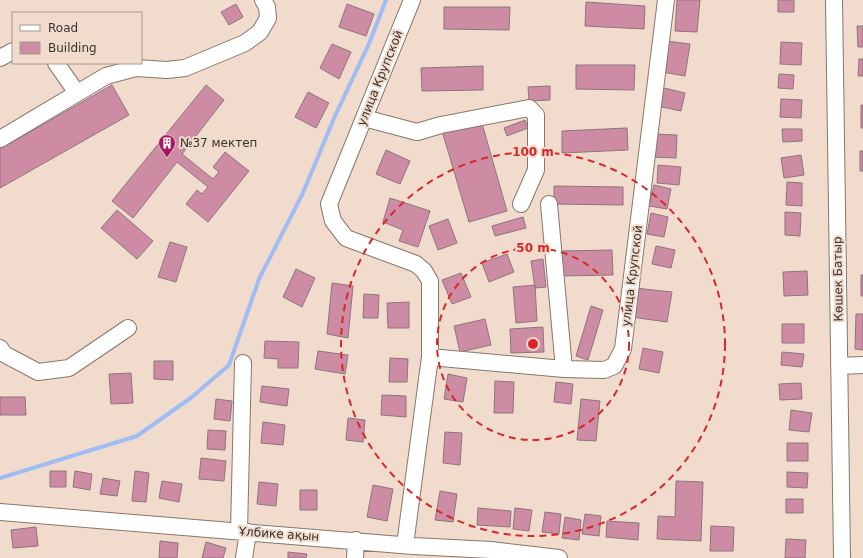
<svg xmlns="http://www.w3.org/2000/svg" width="863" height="558" viewBox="0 0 863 558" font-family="'DejaVu Sans',sans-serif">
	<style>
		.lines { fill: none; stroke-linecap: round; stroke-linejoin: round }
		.stream { stroke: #9fbdf4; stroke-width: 4 }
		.building { fill: #cd8ca4; stroke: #8d757d }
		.minor-casing { stroke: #897769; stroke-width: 18 }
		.minor { stroke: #fff; stroke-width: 16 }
		.ring { fill: none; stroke: #d62828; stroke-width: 2; stroke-dasharray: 7 5 }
		.labels { text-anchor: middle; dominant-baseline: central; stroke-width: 4; stroke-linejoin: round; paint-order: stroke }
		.street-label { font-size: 12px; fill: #3b332d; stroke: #f0dbcc }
		.poi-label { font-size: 12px; fill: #3b332d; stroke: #f0dbcc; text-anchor: start }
		.centre { fill: #d62828; stroke: #f0dbcc; stroke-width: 2 }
		.ring-label { font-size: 12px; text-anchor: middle; font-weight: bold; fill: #d62828; stroke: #f0dbcc; stroke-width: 4; stroke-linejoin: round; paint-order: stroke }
	</style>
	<rect width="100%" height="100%" fill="#f0dbcc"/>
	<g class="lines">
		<path class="stream" d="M0,478L137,436L192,397L229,365L259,279L302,195L335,116L368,46L386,0"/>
	</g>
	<path class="building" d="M677,0H700L697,32L675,31Z
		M778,0H794V12H778Z
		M586,2L645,6L644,29L585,26Z
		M236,4L243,17L229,25L221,12Z
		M347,4L374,14L366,36L339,27Z
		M444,7H510L509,30L444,29Z
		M857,26H863V47H858Z
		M666,41L690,44L685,76L662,72Z
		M781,42L802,43L801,65L780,64Z
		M332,44L351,52L339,79L320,68Z
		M859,59H863V76H858Z
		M576,65H635L634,90L576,89Z
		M483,66V90L422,91L421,68Z
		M779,74L794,75L793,89L778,88Z
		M112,85L129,115L0,188V149Z
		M206,85L224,100L182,154L213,179L219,172L213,167L225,152L249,171L208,222L186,204L197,190L202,194L208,187L177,162L133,218L112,201Z
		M550,86V100L529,101L528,87Z
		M660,87L685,93L681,111L657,106Z
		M308,92L329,103L316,128L295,117Z
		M781,99L802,100L801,118L780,117Z
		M861,105H863V128H861Z
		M481,120L507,211L469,222L442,131Z
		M525,120L528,128L507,136L504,128Z
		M627,128L628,150L562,153V131Z
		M782,129H802V141L783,142Z
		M653,134L677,135L676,158L652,157Z
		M386,150L410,161L400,184L376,174Z
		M860,151H863V171H860Z
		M801,155L804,175L784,178L781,158Z
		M658,165L681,167L679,185L657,183Z
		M787,182L802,183V206L786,205Z
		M654,185L671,189L667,209L649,206Z
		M554,186L623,187V205L554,204Z
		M390,198L430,211L418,247L399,241L403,230L383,222Z
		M117,210L153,241L137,259L101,228Z
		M785,212L801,213L800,236L785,235Z
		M651,213L668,217L664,237L647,234Z
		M523,217L526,228L495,236L492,226Z
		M448,219L457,243L438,250L429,226Z
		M170,242L187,247L176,282L158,277Z
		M656,246L675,250L671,268L652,264Z
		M612,250L613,275L561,276V251Z
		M507,254L514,272L489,282L482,263Z
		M543,259L546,287L535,288L531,261Z
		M296,269L315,278L302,307L283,297Z
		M807,271L808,295L784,296L783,272Z
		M461,273L471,297L452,304L442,280Z
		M861,275H863V296H861Z
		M332,283L353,286L348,338L327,334Z
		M535,285L537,321L516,323L513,287Z
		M635,288L672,292L667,322L631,317Z
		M364,294L379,295L378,318H363Z
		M409,302V328H388L387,303Z
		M591,306L603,310L588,360L576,356Z
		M856,314H863V350L855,349Z
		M485,319L491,345L460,352L454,326Z
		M782,324H804V343H782Z
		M543,327L544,352L511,353L510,329Z
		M265,341L299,342L298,368H278V359L264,358Z
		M643,348L663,352L659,373L639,369Z
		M318,351L348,355L345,374L315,369Z
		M782,352L804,354L802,367L781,365Z
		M390,358L408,359L407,382H389Z
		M154,361H173V380L154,379Z
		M131,373L133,403L111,404L109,374Z
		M448,374L467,378L463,402L444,399Z
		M495,381L514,382L513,413H494Z
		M556,382L573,384L571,404L554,402Z
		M801,383L802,399L780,400L779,384Z
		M262,386L289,389L287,406L260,402Z
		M382,395L406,396V417L381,415Z
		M0,397H25L26,415H0Z
		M216,399L232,401L230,421L214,419Z
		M581,399L600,401L596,441L577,440Z
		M791,410L812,413L809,432L789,430Z
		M348,418L365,420L363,442L346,440Z
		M263,422L285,425L283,445L261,443Z
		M208,430L226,431L225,450L207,449Z
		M445,432L462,433L460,465L443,463Z
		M787,443H808V461H787Z
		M201,458L226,461L224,481L199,479Z
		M50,471H66V487H50Z
		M75,471L92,474L90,490L73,487Z
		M135,471L149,473L146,502L132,501Z
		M787,472L808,473L807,488L787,487Z
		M103,478L120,481L117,496L100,494Z
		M162,481L182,484L179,502L159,498Z
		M676,481L703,482L701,541L657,539L658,516L675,517Z
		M259,482L278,484L276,506L257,504Z
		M373,485L393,489L387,521L367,517Z
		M300,490H317V510H300Z
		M440,491L457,494L453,522L435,520Z
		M786,499H803V513H786Z
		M478,508L511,511L510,527L477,525Z
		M515,508L532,510L529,531L513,529Z
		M545,512L561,514L559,534L542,532Z
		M585,514L601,516L599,536L582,534Z
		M565,517L581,520L579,540L562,538Z
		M607,521L639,523L638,540L606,537Z
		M711,526L734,527L733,551H710Z
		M36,527L38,546L13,548L11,530Z
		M786,539L806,540L805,558H785Z
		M160,541L178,543L177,558H159Z
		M206,542L226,548L223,558H202Z
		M288,552L307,554L306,558H288Z"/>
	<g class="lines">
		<g class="minor-casing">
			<path id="minor" d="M834,0L842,558
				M0,58L13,51
				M56,63L77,93
				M364,118L417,132L441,125L529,108L536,115V170L521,204
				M0,139L106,76L136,68L167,70L185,68L245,43L260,32L268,18L267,7L263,0
				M549,204L564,369
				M0,348L4,354L38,372L69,368L128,328
				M430,357L564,369L604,370L614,366L623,349L666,0
				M839,366L863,365
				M0,512L413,546L491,550L559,558
				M239,531L243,363
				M405,545L430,357V281L424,271L416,264L346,238L333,221L329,204L412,0
				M244,558L248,532
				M355,558L356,540"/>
		</g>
		<use href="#minor" class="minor"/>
	</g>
	<g class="ring">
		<circle cx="533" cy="344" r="96"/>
		<circle cx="533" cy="344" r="192"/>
	</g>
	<defs>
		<g id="building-pin" transform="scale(0.9)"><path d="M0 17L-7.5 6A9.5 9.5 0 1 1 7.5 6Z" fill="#a51960" stroke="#f0dbcc"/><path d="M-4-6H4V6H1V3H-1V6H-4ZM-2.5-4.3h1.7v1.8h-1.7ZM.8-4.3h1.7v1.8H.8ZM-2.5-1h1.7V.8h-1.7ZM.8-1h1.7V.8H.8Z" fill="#fff"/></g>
	</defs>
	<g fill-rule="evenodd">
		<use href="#building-pin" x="167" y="143"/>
	</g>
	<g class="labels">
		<g class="street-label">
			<text transform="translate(380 78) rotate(-68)">улица Крупской</text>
			<text transform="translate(632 276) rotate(-83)">улица Крупской</text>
			<text transform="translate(838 279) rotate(-91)">Көшек Батыр</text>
			<text transform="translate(279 534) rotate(4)">Ұлбике ақын</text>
		</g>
		<g class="poi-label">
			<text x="180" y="143">№37 мектеп</text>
		</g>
	</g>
	<circle cx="533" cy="344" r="6" class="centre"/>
	<g class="ring-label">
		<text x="533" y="156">100 m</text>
		<text x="533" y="252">50 m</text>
	</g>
	<rect x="12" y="12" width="130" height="52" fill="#f0dbcc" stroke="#a8988c"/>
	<rect x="20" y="25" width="20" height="6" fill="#ffffff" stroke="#a8988c"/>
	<text x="48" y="32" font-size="12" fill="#3b332d">Road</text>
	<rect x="20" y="42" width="20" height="12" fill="#cd8ca4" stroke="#a8988c"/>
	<text x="48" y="52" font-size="12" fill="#3b332d">Building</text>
</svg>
